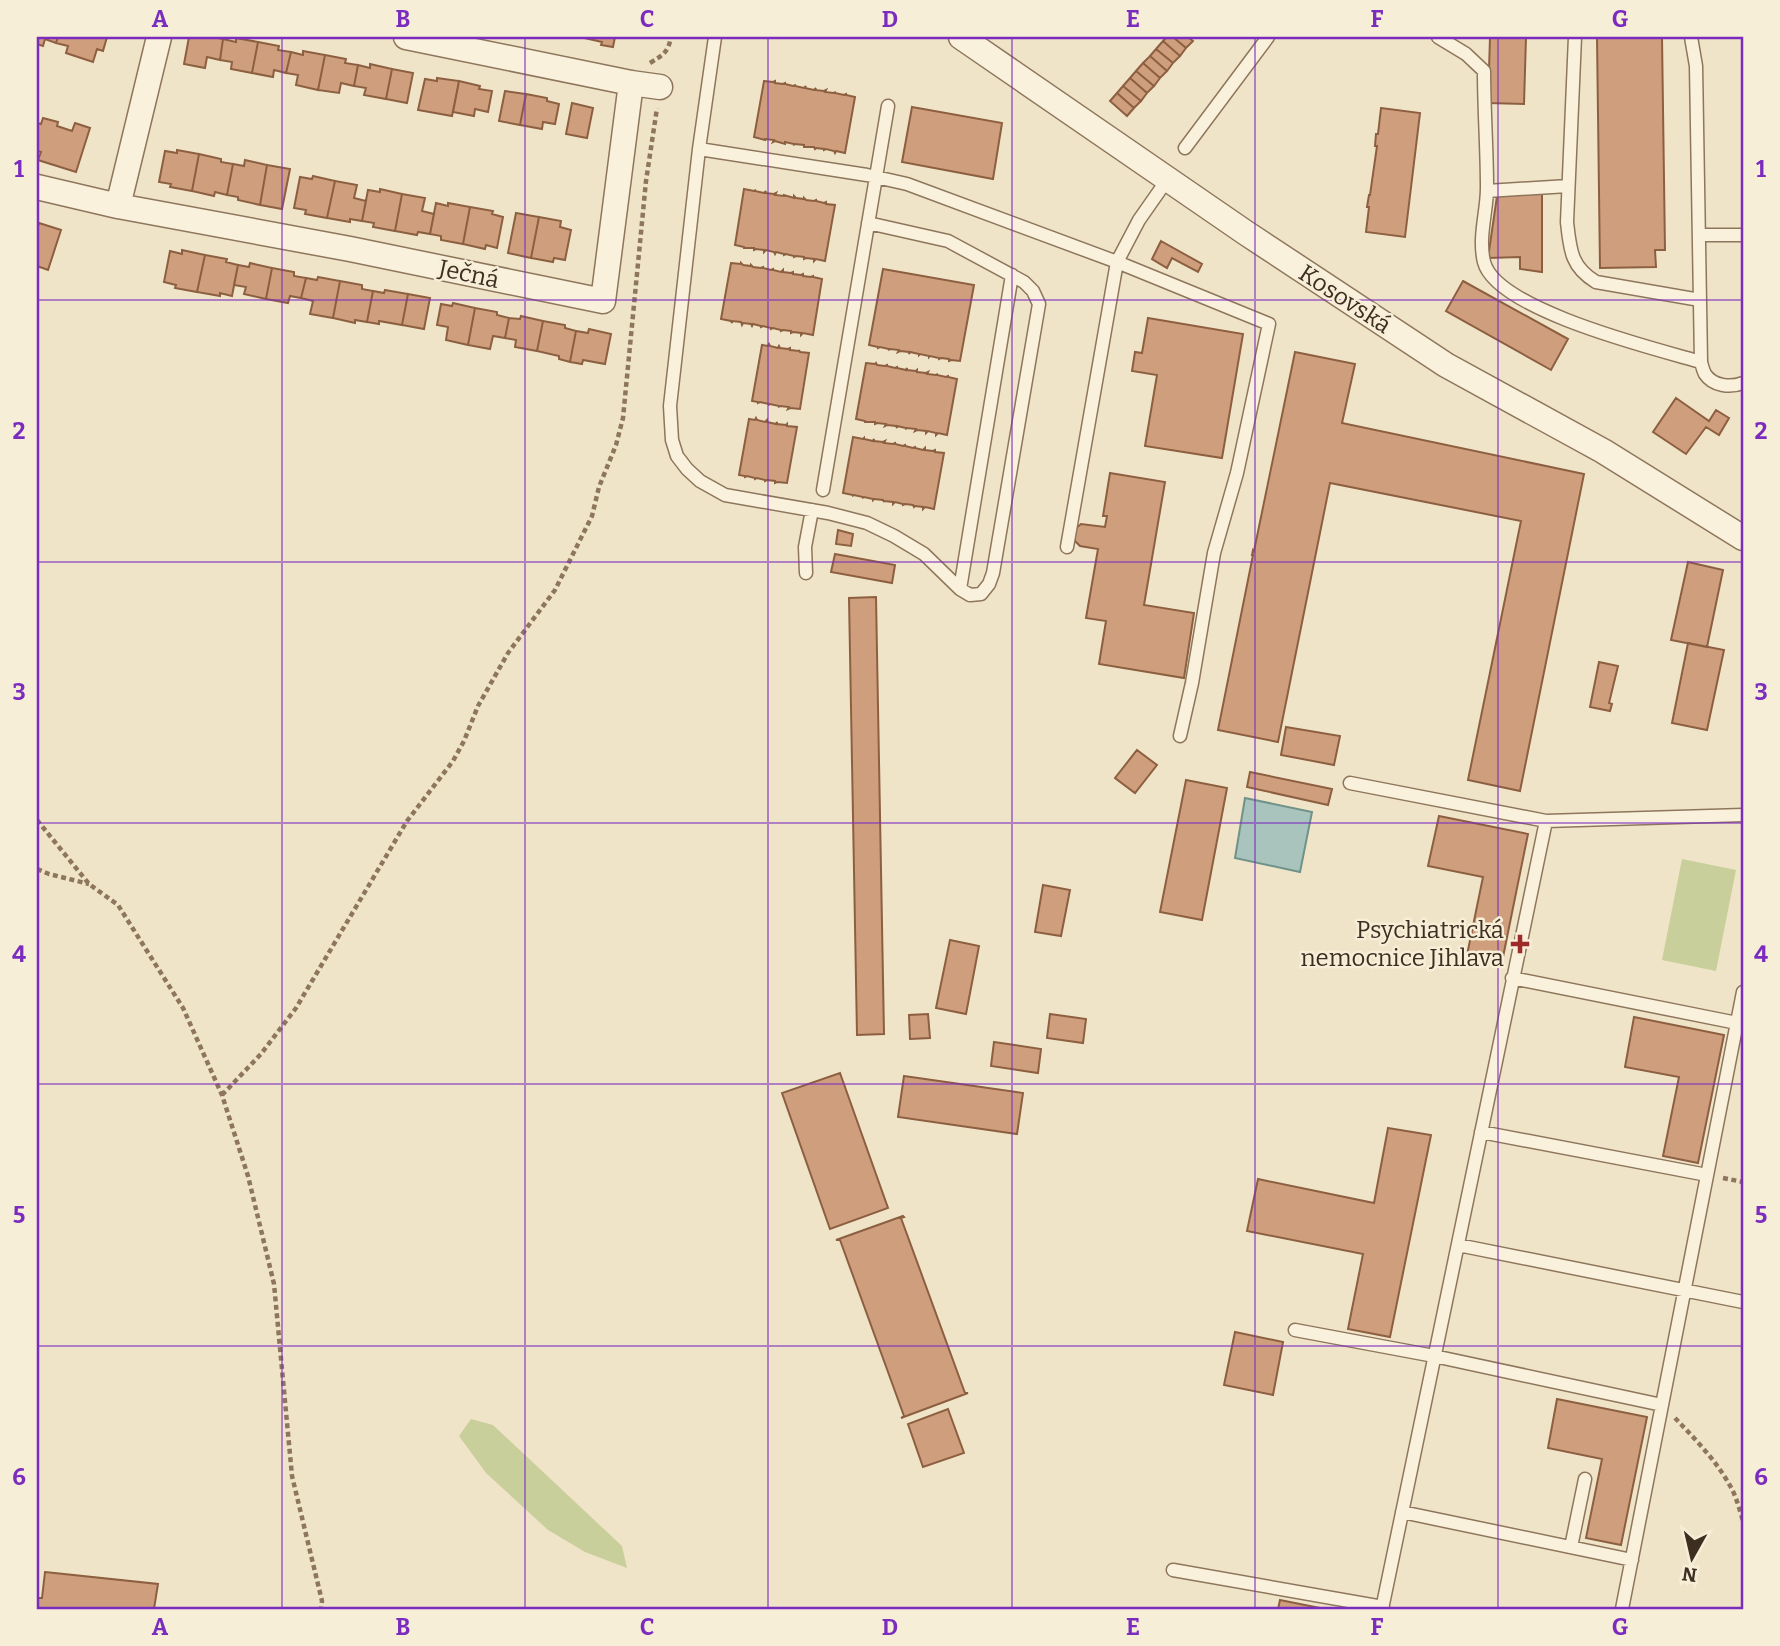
<svg xmlns="http://www.w3.org/2000/svg" width="1780" height="1646" viewBox="0 0 1780 1646" font-family="Bitter,serif">
	<style>
		.green { fill: #c9cf9b }
		.water { fill: #a9c4bc; stroke: #6f938a; stroke-width: 2 }
		.building { fill: #cf9f7d; stroke: #8d5f41; stroke-width: 2 }
		.lines { fill: none; stroke-linecap: round; stroke-linejoin: round }
		.service-casing { stroke: #8d765c; stroke-width: 15 }
		.minor-casing { stroke: #8d765c; stroke-width: 27 }
		.path { stroke: #8d765c; stroke-width: 4.5; stroke-dasharray: 5 3.5; stroke-linecap: butt }
		.service { stroke: #faf1dc; stroke-width: 12 }
		.minor { stroke: #faf1dc; stroke-width: 24 }
		.grid { fill: none; stroke: #7b2cbf; stroke-width: 2; stroke-opacity: 0.55 }
		.poi-dot { fill: #9e2a2b; stroke: #f7eed8; stroke-width: 2.5 }
		.labels { text-anchor: middle; dominant-baseline: central; stroke-width: 5; stroke-linejoin: round; paint-order: stroke }
		.street-label { font-size: 24px; fill: #3d2e20; stroke: #f7eed8 }
		.poi-label { font-size: 24px; fill: #3d2e20; stroke: #f7eed8; text-anchor: end }
		.neatline { fill: none; stroke: #7b2cbf; stroke-width: 2.5 }
		.grid-label { font-size: 23px; text-anchor: middle; font-weight: bold; fill: #7b2cbf }
	</style>
	<rect width="100%" height="100%" fill="#f0e4c8"/>
	<path class="green" d="M1682,859L1736,870L1716,971L1662,960Z
		M471,1419L493,1425L622,1546L627,1568L585,1552L548,1530L486,1473L459,1436Z"/>
	<path class="water" d="M1245,798L1312,812L1300,872L1235,858Z"/>
	<path class="building" d="M37,37H58L56,43L45,39L43,46L37,44Z
		M58,37H107L103,51L97,49L93,62L66,53L68,46L56,43Z
		M189,37H212L223,39L220,60L207,57L205,68L184,64Z
		M580,37H615L613,47L601,45L602,42Z
		M1167,37H1173L1186,48L1180,56L1163,41Z
		M1173,37H1188L1193,41L1186,48Z
		M1490,37H1526L1524,104L1488,103Z
		M1597,37H1662L1665,250H1655L1656,267L1600,268Z
		M236,38L258,42L252,73L231,69L232,62L220,60L223,39L236,42Z
		M1163,41L1180,56L1173,63L1156,49Z
		M258,42L279,46L278,50L291,52L286,73L274,70L273,77L252,73Z
		M1156,49L1173,63L1167,71L1150,56Z
		M303,51L325,55L318,90L296,85L298,75L286,73L291,52L303,55Z
		M325,55L346,59L345,63L358,65L354,86L341,83L339,93L318,90Z
		M1150,56L1167,71L1160,78L1143,63Z
		M1143,63L1160,78L1154,86L1136,71Z
		M370,64L392,69L386,99L364,95L366,88L354,86L358,65L370,68Z
		M392,69L413,73L407,103L386,99Z
		M1136,71L1154,86L1147,93L1130,78Z
		M437,78L459,81L452,116L418,110L425,79L437,81Z
		M1130,78L1147,93L1141,101L1123,86Z
		M459,81L480,86L479,89L492,91L488,112L475,109L474,116L453,112Z
		M764,81L773,82L775,81V83L783,84L785,83V84L793,86L796,85L795,86L804,88L806,86L805,88L814,90L816,88L815,90L824,91L826,90L825,92L834,93L836,92L835,93L844,95L846,94V95L855,97L845,153L836,151L835,153L834,151L826,149L824,150V149L816,148L815,149L814,147H804V145L795,144L793,145L794,144L785,142V144L775,141L773,142L774,140L765,139V140L754,137Z
		M1123,86L1141,101L1134,108L1117,93Z
		M505,91L526,94L520,125L499,121Z
		M1117,93L1134,108L1127,116L1110,101Z
		M526,94L547,98V101L559,104L555,124L543,122L542,129L520,125Z
		M572,103L593,108L587,138L566,134Z
		M912,107L1002,123L993,179L902,162Z
		M1381,108L1420,113L1405,237L1366,232L1369,207H1367L1369,195H1370L1377,146H1375L1376,134H1378Z
		M43,118L58,122L57,126L72,131L75,123L90,128L76,172L38,160L41,152L37,151V123L41,124Z
		M177,150L199,154L192,191L170,187L171,184L159,182L165,151L177,153Z
		M199,154L221,159V162L233,164L227,195L215,192L214,196L192,191Z
		M245,160L267,165L260,205L238,200V197L227,195L233,164L244,166Z
		M267,165L290,169L282,209L260,205Z
		M313,176L335,181L327,218L305,214L306,210L294,208L300,177L312,179Z
		M335,181L357,185L354,198L366,201L362,221L350,219V222L327,218Z
		M380,189L402,194L395,231L373,227L374,223L362,221L368,190L380,192Z
		M744,189L754,191L756,190L755,191L764,193L766,191L765,193L774,194L776,193L775,195L784,196V195L794,198V196L796,198L804,199V198L806,200L814,201L816,200V201L824,203L826,202V204L835,205L825,261L816,259L814,261V259L806,258L804,259V257L796,256L794,257V256L786,254L784,255V254L776,252L775,254L774,252L766,250L764,252V250L756,249L754,250V248H744V247L735,245Z
		M1542,193V272L1520,269V257L1488,258L1497,196Z
		M402,194L425,198L422,211L434,214L430,234L418,232L417,235L395,231Z
		M436,203L448,206V203L470,207L463,244L441,240V236L430,234Z
		M470,207L493,211L492,214L503,217L497,248L486,245L485,249L463,244Z
		M516,213L539,217L531,258L508,253Z
		M539,217L561,221L560,227L571,230L565,260L554,258L553,262L531,258Z
		M39,223L61,230L48,270L37,266V226H38Z
		M1161,241L1202,264L1198,272L1172,258L1167,268L1152,259Z
		M182,250L205,255L197,292L175,288L176,285L164,282L170,251L182,254Z
		M205,255L227,259L226,262L238,265L232,296L220,293V296L197,292Z
		M250,263L272,268L266,299L244,294L246,287L234,285L238,265L249,267Z
		M731,263L741,264V263L743,265L751,266V265L753,267L761,268L763,267V268L771,270L773,269V270L781,272L783,270V272L791,273L793,272V274L801,275L803,274V276L811,277L813,276V277L822,279L813,335L803,333L801,335V333L793,332L791,333V331L783,330L781,331V330L773,328L771,329V328L763,326L761,327V326L753,324L752,326L751,324L743,323L742,325L741,322L732,321V323L731,321L721,319Z
		M272,268L294,272V276L306,278L301,298L290,296L288,303L266,299Z
		M883,269L974,285L960,361L951,360L949,361V359L941,358L939,359V358L930,356L929,357V356L920,354L919,355V354L910,352L909,354V352L900,351L898,352L899,350L890,349L888,350L889,349L880,347L878,348V347L869,345Z
		M318,277L340,281L333,318L310,314L313,301L301,298L306,278L317,280Z
		M340,281L362,285V289L373,291L367,322L355,320V323L333,318Z
		M1463,281L1568,339L1551,370L1446,311Z
		M385,290L408,294L402,325L379,321V324L367,322L373,291L384,293Z
		M408,294L430,298L424,329L402,325Z
		M453,303L475,308L468,345L446,340L448,327L437,325L441,304L452,306Z
		M475,308L497,312V315L509,318L505,338L493,336L490,349L468,345Z
		M521,316L543,321L537,351L515,347L516,340L505,338L509,318L520,319Z
		M1148,318L1243,334L1222,458L1145,446L1157,375L1132,371L1135,352L1142,353Z
		M543,321L565,325V328L576,331L570,362L559,359V356L537,351Z
		M589,329L611,334L605,364L583,360L582,364L570,362L576,331L588,333Z
		M769,344L770,346L778,348L779,346L780,348L788,349L790,348V350L799,351V350L800,352L809,353L800,409L790,408L788,409L789,407L780,406L778,407L779,406L770,404L768,405L769,404L760,402L758,403V402L752,401L762,345L768,346Z
		M1295,352L1355,364L1342,423L1584,474L1520,791L1468,780L1521,521L1330,483L1278,742L1218,730L1253,555H1252L1253,550L1254,551Z
		M866,363L875,364L876,363L877,365L885,366L887,365V366L895,368L897,367V368L906,370L907,368V370L916,371L917,370V372L926,373L928,372L927,374L936,375L938,374L937,375L946,377L948,376V377L957,379L947,435L938,433L936,435V433L928,431L926,433V431L917,430L915,431L916,429L907,428L905,429L906,428L897,426V428L896,426L887,425L885,426L886,424L877,423L875,424V422H865V421L856,419Z
		M1676,398L1709,421L1716,410L1729,418L1719,435L1706,427L1686,454L1653,432Z
		M756,418L757,420L765,422L767,420V422L776,424L777,422V424L786,425L787,424V426L797,427L787,483L777,482L775,483V481L767,480L765,481V480L757,478L755,479V478L747,476L745,477V476L739,475L749,419L755,420Z
		M853,437L863,439L864,438V439L873,441L874,439V441L883,442L885,441L884,443L893,444L895,443V444L903,446L905,445V446L913,448L915,447V448L923,450L925,448V450L933,451L935,450V452L944,453L934,509L925,507L923,509V507L915,506L914,507L913,505L905,504L903,505V504L895,502L893,504V502L884,501V502L883,500L874,499L873,500V499L864,497L862,498L863,497L854,495L852,496L853,495L843,493Z
		M1110,473L1165,482L1144,605L1194,613L1184,678L1099,664L1106,621L1086,618L1098,549L1080,546L1075,541L1074,536L1076,528L1081,524L1105,527L1107,516H1103Z
		M838,530L853,534L851,546L836,544Z
		M835,554L895,565L892,583L831,572Z
		M1688,562L1723,570L1707,647L1671,640Z
		M876,597L884,1034L857,1035L849,598Z
		M1688,643L1724,650L1707,730L1672,723Z
		M1599,662L1618,666L1609,703L1612,704L1610,711L1590,707Z
		M1286,727L1340,736L1334,765L1281,755Z
		M1137,750L1157,765L1135,793L1115,778Z
		M1250,772L1332,789L1328,805L1247,787Z
		M1186,780L1227,788L1202,920L1160,912Z
		M1439,816L1528,834L1502,962L1467,955L1483,877L1428,866Z
		M1043,885L1070,890L1061,936L1035,932Z
		M950,940L979,946L966,1014L936,1008Z
		M928,1014L930,1038L910,1039L909,1015Z
		M1050,1014L1086,1019L1083,1043L1047,1038Z
		M1634,1017L1724,1035L1698,1163L1663,1156L1679,1077L1625,1067Z
		M994,1042L1041,1049L1038,1073L991,1066Z
		M840,1073L888,1208L830,1229L782,1093Z
		M904,1076L1023,1093L1017,1134L898,1117Z
		M1388,1128L1431,1135L1390,1337L1348,1329L1363,1254L1247,1231L1258,1179L1374,1203Z
		M903,1216L904,1217L901,1218L965,1393H968L901,1418L904,1416L840,1240H836Z
		M1235,1332L1283,1342L1273,1395L1224,1385Z
		M1557,1399L1647,1417L1621,1545L1586,1538L1602,1459L1548,1448Z
		M948,1409L964,1453L923,1467L908,1424Z
		M45,1572L158,1584L154,1609H37V1598H42Z
		M1280,1600L1325,1609H1278Z"/>
	<g class="lines">
		<g class="service-casing">
			<path id="service" d="M715,37L699,149L670,406L672,440L677,456L687,469L700,481L725,495L828,513L867,523L894,536L924,554L960,589L970,595L981,594L989,584L993,573L1039,304L1033,291L1024,282L948,241L868,223
				M1438,37L1466,54L1484,71C1484,110 1487,149 1487,188C1487,212 1478,237 1484,262C1496,310 1656,349 1701,362
				M1575,37L1567,222C1570,250 1571,267 1596,282L1700,300
				M1691,37L1696,66L1701,362C1702,366 1703,370 1705,374C1713,386 1730,388 1743,383
				M1185,148L1268,37
				M699,149L867,175L907,184L1117,262L1269,324L1237,473L1214,553L1192,683L1180,736
				M1487,191L1568,186
				M1699,235H1743
				M823,490L888,106
				M1067,547L1117,262L1139,220L1167,180
				M806,573L805,547L812,510
				M960,589L1012,275
				M1350,783L1546,821
				M1512,978L1737,1023
				M1481,1132L1707,1175
				M1458,1245L1743,1302
				M1295,1330L1434,1356L1662,1405
				M1402,1512L1632,1560
				M1571,1547L1585,1479
				M1173,1570L1383,1607
				M1382,1609L1546,821L1743,815
				M1622,1609L1743,992"/>
		</g>
		<g class="minor-casing">
			<path id="minor" d="M406,37L631,83L660,87
				M961,37L1246,233L1446,365L1603,451L1743,538
				M37,187L118,206L350,249L603,301L631,83
				M118,206L159,37"/>
		</g>
		<path class="path" d="M650,63C663,55 668,53 671,37
			M37,820L89,884L118,905L183,1008L222,1095L248,1176L274,1284L292,1476L322,1601L321,1609
			M37,869L49,874L89,884
			M222,1095L261,1054L296,1008L407,821L453,761L464,741L478,706L508,653L555,590L592,516L599,487L616,445L623,418L646,181L657,108
			M1723,1178L1743,1182
			M1675,1418C1694,1438 1715,1459 1729,1484C1736,1495 1739,1508 1743,1521"/>
		<use href="#service" class="service"/>
		<use href="#minor" class="minor"/>
	</g>
	<path class="grid" d="M282,37V1609M525,37V1609M768,37V1609M1012,37V1609M1255,37V1609M1498,37V1609M37,300H1743M37,562H1743M37,823H1743M37,1084H1743M37,1346H1743"/>
	<path class="poi-dot" d="M1516.5 933.5h7v7h7v7h-7v7h-7v-7h-7v-7h7z"/>
	<g class="labels">
		<g class="street-label">
			<text transform="translate(469 274) rotate(12)">Ječná</text>
			<text transform="translate(1345 299) rotate(33)">Kosovská</text>
		</g>
		<g class="poi-label">
			<text x="1504" y="930">Psychiatrická<tspan x="1504" dy="28">nemocnice Jihlava</tspan></text>
		</g>
	</g>
	<rect width="1780" height="1646" fill="none" stroke="#f7eed8" stroke-width="77"/>
	<g transform="translate(1692 1558) rotate(188)" stroke="#f7eed8" stroke-width="5" paint-order="stroke">
	<path d="M0-5L12 26L0 18L-12 26Z" fill="#3d2e20"/>
	<text y="-10" font-size="19" font-weight="bold" text-anchor="middle" fill="#3d2e20">N</text>
	</g>
	<rect x="38" y="38" width="1704" height="1570" class="neatline"/>
	<g class="grid-label">
		<text x="160" y="27">A</text>
		<text x="403" y="27">B</text>
		<text x="647" y="27">C</text>
		<text x="890" y="27">D</text>
		<text x="1133" y="27">E</text>
		<text x="1377" y="27">F</text>
		<text x="1620" y="27">G</text>
		<text x="19" y="177">1</text>
		<text x="1761" y="177">1</text>
		<text x="19" y="439">2</text>
		<text x="1761" y="439">2</text>
		<text x="19" y="700">3</text>
		<text x="1761" y="700">3</text>
		<text x="19" y="962">4</text>
		<text x="1761" y="962">4</text>
		<text x="19" y="1223">5</text>
		<text x="1761" y="1223">5</text>
		<text x="19" y="1485">6</text>
		<text x="1761" y="1485">6</text>
		<text x="160" y="1635">A</text>
		<text x="403" y="1635">B</text>
		<text x="647" y="1635">C</text>
		<text x="890" y="1635">D</text>
		<text x="1133" y="1635">E</text>
		<text x="1377" y="1635">F</text>
		<text x="1620" y="1635">G</text>
	</g>
</svg>
